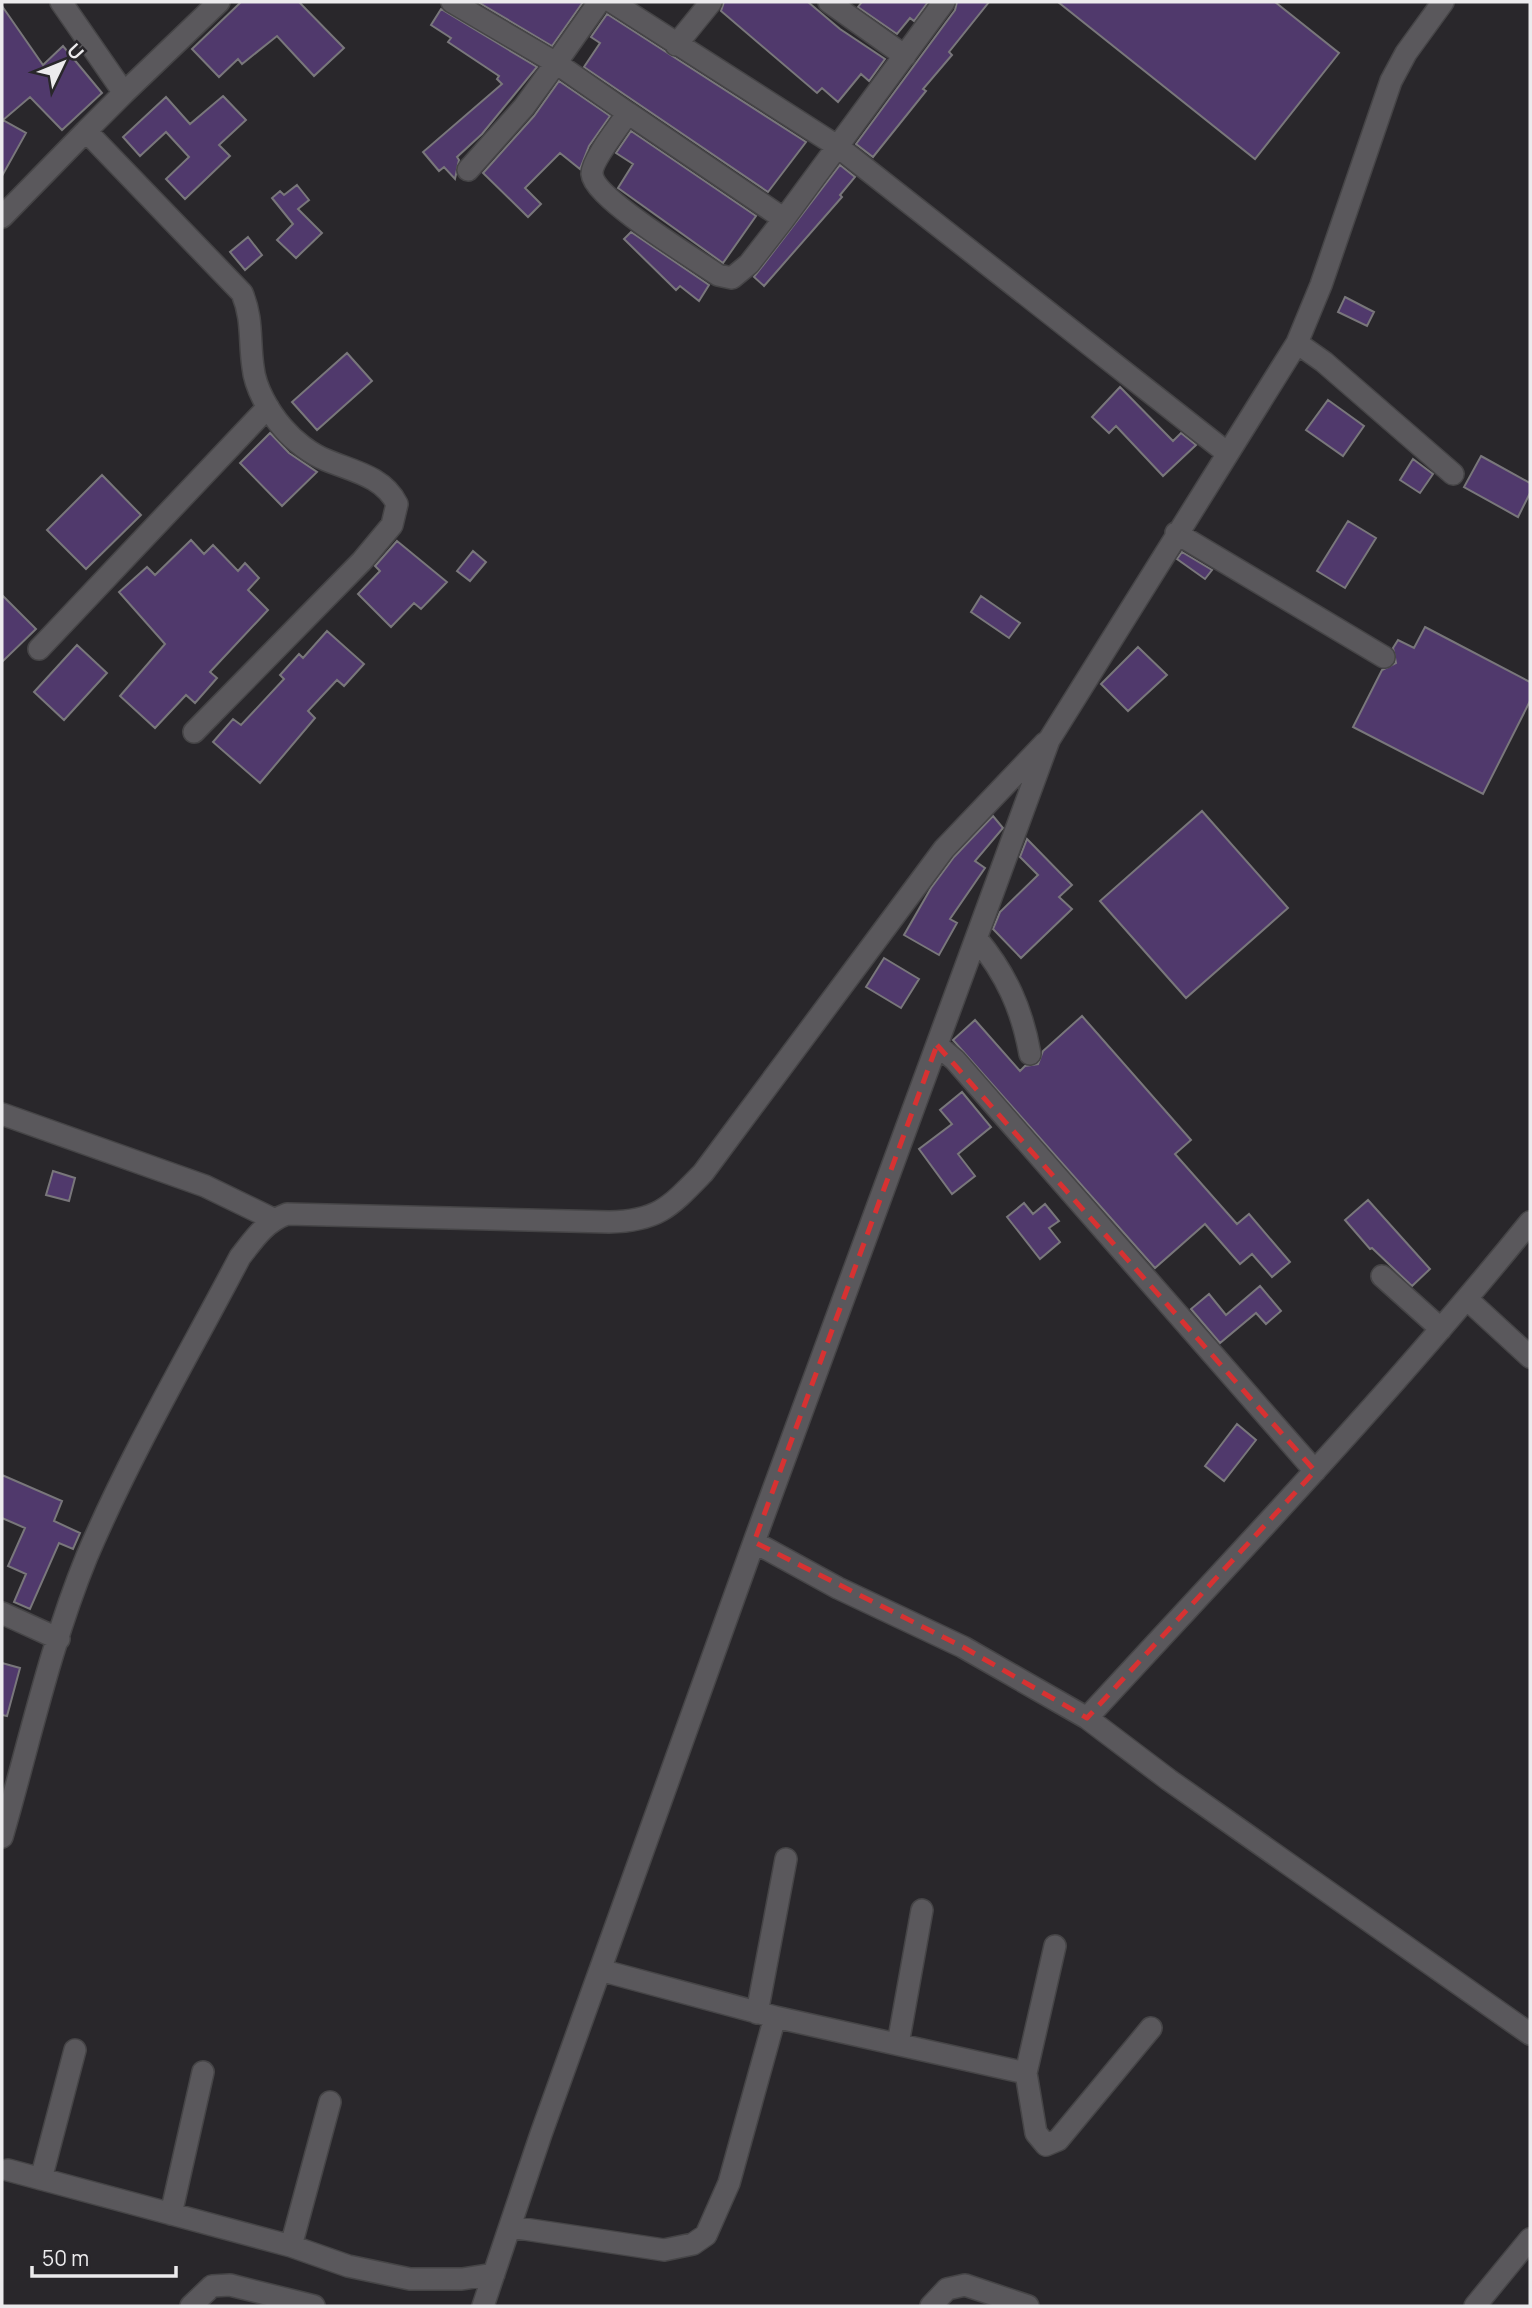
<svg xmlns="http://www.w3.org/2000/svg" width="1532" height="2308" viewBox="0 0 1532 2308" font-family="Manrope,sans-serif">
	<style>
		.building { fill: #50396c; stroke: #79777b; stroke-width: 2 }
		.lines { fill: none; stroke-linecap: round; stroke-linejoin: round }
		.minor-casing { stroke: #464547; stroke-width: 24 }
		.minor { stroke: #5a585c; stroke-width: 21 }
		.marked { fill: none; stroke: #d73232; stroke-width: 5; stroke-dasharray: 14 9; stroke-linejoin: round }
	</style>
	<rect width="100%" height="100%" fill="#29272b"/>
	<path class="building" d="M241,2H299L344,48L314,76L277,36L242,64L238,59L219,77L192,49Z
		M478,2H583L552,46Z
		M724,2H808L840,29L885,59L869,81L861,74L838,102L822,88L817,93L721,11Z
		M862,2H928L914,21L910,18L897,34L858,7Z
		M957,2H989L949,52L952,55L923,89L926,91L873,157L856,144L955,10Z
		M1058,2H1275L1339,53L1255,159Z
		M2,6L43,65L63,46L102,93L62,130L30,97L3,120L26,133L2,176Z
		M441,9L537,67L482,134L457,157L459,160L455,179L444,167L439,171L423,152L502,84L497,79L499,76L448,42L451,38L431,25Z
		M607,14L806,142L768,192L584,67L600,43L591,37Z
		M559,81L610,116L589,146L580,169L560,153L525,188L541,204L528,217L483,173L534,116Z
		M223,96L246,120L219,145L230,156L185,199L166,179L189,157L166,132L140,156L123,137L166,97L190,124Z
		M631,131L756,216L723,263L618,188L633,164L616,153Z
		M840,165L855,177L840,195L842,197L764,286L754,277Z
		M297,185L309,200L298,209L322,233L296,258L277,240L293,224L272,198L280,191L284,195Z
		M631,232L709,285L699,301L680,286L676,290L624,239Z
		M248,237L262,255L245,270L230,252Z
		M1345,297L1374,312L1367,326L1338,312Z
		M347,353L372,381L317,430L292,402Z
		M1120,387L1173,441L1181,433L1196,445L1163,476L1116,426L1109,433L1092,417Z
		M1328,400L1364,426L1343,456L1306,430Z
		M270,433L289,453L317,472L282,506L240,463Z
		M1481,456L1530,483V493L1518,517L1464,487Z
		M1413,459L1433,474L1420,493L1400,480Z
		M102,475L141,515L86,569L47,530Z
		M1348,521L1376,538L1345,588L1317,571Z
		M191,540L204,554L213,545L238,571L245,563L259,578L248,590L268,610L210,672L217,678L195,703L186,695L155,728L120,696L165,644L119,592L147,567L155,575Z
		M397,541L447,582L421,609L414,603L391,627L358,594L380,571L375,566Z
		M473,551L486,562L470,581L457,571Z
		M1182,552L1212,570L1205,579L1177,559Z
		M2,595L36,629L2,662Z
		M981,596L1020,623L1009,638L971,612Z
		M1425,627L1530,682V701L1483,794L1353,727L1382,670L1396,663L1393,648L1398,640L1414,648Z
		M327,631L364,664L344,686L337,680L308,711L315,718L260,783L213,742L233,719L241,725L284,679L280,675L299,654L303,658Z
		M77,645L107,673L64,720L34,692Z
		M1138,647L1167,675L1128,711L1101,684Z
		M1202,811L1288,908L1186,998L1100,901Z
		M993,816L1003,828L975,861L985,868L950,919L957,923L939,955L904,935L931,888L954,857Z
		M1027,839L1072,885L1059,897L1072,909L1021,958L993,929L1000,912L1038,875L1020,857Z
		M884,958L919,979L901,1008L866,987Z
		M1082,1016L1191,1140L1175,1154L1237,1224L1249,1214L1290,1262L1272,1277L1252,1254L1240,1264L1205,1224L1155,1268L953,1040L975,1020L1020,1071L1025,1066L1038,1064L1043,1051Z
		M962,1092L991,1127L958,1154L975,1176L952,1194L919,1149L952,1124L940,1110Z
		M53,1171L75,1178L69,1201L46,1195Z
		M1368,1200L1430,1269L1412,1286L1372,1248L1370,1249L1345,1220Z
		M1024,1203L1033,1214L1045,1204L1059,1221L1049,1228L1060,1242L1040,1259L1007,1217Z
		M1260,1286L1281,1311L1266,1324L1256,1313L1220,1343L1191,1309L1209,1294L1226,1315Z
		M1237,1424L1256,1440L1224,1481L1205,1466Z
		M2,1475L62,1501L54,1521L80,1533L73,1549L59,1543L30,1609L14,1602L26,1574L8,1566L25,1528L2,1518Z
		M2,1663L20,1668L7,1716L2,1715Z"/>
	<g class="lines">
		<g class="minor-casing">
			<path id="minor" d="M61,2L124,93L86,131L242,293C253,319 249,340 253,367C255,388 269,412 283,428C294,441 311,454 326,460C352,471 383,476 397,504L392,525L362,561L194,732
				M452,2L556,63L524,107L468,170
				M599,2L556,63L628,113
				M612,2L837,146L1226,452
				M829,2L905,56
				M676,45L711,2
				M124,93L219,2
				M2,217L86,131
				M784,219L628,113C620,125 591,161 592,174C594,198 695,259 718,275L732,278L749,264L784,219L944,2
				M1297,343L1324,362L1453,474
				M1176,533L1384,657
				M39,649L268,407
				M977,939C1006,974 1022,1009 1030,1054
				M937,1045L955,1060L1315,1471
				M2,1114L205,1186L273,1219
				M1382,1276L1441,1329
				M1468,1300L1530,1357
				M754,1542L838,1588L963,1647L1087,1718L1169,1780L1530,2034
				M2,1613L59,1639
				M1087,1718C1237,1555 1391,1394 1530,1222
				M2,1837C29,1744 50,1646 87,1556C131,1453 188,1356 240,1257C254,1239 265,1222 287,1214L609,1222C658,1221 670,1207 703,1173L944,849L1045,743
				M600,1970L775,2017L1026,2073L1036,2133L1046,2145L1058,2140L1151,2028
				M757,2013L786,1859
				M898,2044L922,1910
				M1026,2073L1055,1946
				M8,2170L291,2246L348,2266L410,2279H462L494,2274
				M41,2179L75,2050
				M171,2214L203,2072
				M511,2227L664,2250L693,2244L706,2235L729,2183L775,2017
				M291,2246L330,2102
				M191,2306L212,2286L230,2285L314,2306
				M483,2306L541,2134L754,1542L1049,740L1297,343L1321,285L1391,81L1406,53L1443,2
				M931,2306L947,2289L965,2285L1028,2306
				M1475,2306L1530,2239"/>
		</g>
		<use href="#minor" class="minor"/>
	</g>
	<path class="marked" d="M937,1045L1315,1471L1087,1718L963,1647L754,1542Z"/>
	<rect width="1532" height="2308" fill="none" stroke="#ecebed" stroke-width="7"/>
	<g transform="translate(63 63) rotate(47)" stroke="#29272b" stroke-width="5" paint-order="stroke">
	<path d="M0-5L12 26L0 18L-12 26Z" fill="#ecebed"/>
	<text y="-10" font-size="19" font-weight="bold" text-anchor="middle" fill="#ecebed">U</text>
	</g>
	<path d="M32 2266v10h144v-10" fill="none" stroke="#ecebed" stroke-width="3.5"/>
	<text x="42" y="2266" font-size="21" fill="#ecebed" stroke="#29272b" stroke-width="5" paint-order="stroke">50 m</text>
</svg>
